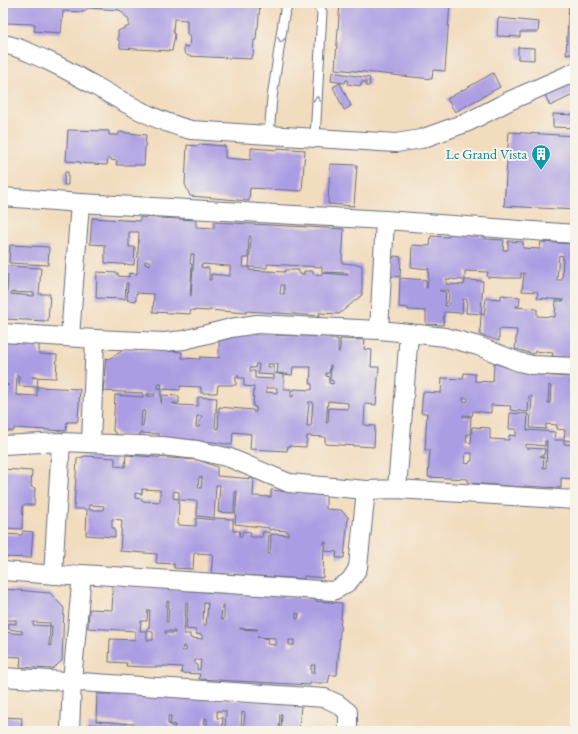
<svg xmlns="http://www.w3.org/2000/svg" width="578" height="734" viewBox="0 0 578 734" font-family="'EB Garamond',serif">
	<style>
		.building { fill: #ab9de3; fill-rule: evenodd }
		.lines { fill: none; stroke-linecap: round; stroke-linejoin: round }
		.lane-casing { stroke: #666c80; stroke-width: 11 }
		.street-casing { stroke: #666c80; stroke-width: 20 }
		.lane { stroke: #fff; stroke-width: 9 }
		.street { stroke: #fff; stroke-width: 18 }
		.oneway { stroke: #8d97ae }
		.labels { text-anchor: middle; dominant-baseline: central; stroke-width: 4; stroke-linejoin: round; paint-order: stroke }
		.culture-label { font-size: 14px; fill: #0d838f; stroke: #f7f3e8; text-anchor: end }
	</style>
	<rect width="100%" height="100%" fill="#f7f3e8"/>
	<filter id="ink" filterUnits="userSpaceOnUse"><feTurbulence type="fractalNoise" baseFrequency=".025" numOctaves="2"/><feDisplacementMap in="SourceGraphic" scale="8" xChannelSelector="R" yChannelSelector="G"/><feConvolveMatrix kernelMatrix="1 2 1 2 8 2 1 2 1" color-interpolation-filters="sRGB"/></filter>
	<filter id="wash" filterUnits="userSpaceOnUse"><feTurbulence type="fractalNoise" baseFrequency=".012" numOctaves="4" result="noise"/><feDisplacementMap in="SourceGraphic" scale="16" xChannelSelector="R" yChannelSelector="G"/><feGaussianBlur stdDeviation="0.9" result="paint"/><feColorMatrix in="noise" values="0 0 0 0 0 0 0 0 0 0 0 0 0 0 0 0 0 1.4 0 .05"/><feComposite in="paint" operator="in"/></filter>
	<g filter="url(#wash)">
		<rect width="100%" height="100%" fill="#f2dcbe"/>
		<g id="blocks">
			<path class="building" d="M3,3H260L258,28H257L256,40H254L253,56H251V59L188,56L184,52V46L189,47L190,37L187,35V20L174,19L173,32L175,35L172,51L120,48V42L118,40V31L129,26V20L120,10L88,8L83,12L63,11L61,33L34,31L35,24L3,23Z
				M340,3H450L445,71L433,70L432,79L335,69Z
				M569,3H575V53L566,55Z
				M498,18L539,22L538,32H520V37L497,36Z
				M518,47L534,48V60L518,59Z
				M332,72L370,78L369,86H366V82H361V86L347,84L348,80H346L345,83L331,81Z
				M493,73L500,87L455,112L447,99Z
				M575,81V94L550,106L545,95Z
				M340,83L351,106L344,110L333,87Z
				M553,114L575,115V128L553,127Z
				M68,130L109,131V135H119V132L146,135L144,165H116L117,161L111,160V158H108L107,165L80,163V162L66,161Z
				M509,132L575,136V210L504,206Z
				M199,144L225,146V158L251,160V148L278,150V148L305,150L302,191L250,188L249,201L190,196L185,184L187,145L198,146Z
				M330,164L357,165L354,206L328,204Z
				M65,172H68V185H64Z
				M140,217L196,220V227L214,228V222L344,229L342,263L362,265V295L339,314L319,313L320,316L246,311V313L209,310V311L191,310L190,314L153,312L154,294L136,293V301L127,300L128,283H126L125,299L96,298L97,272L118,273V276L129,277V273L137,274L139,232H129V247H135L134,265L105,263V245L90,244L92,218L140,221ZM249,236H251L249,267L267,268V264L322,267V272L348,273V275L322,273V275L313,274V271H304V274H299V270H285V272L249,270V267H242L243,258H248ZM191,254H194L191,296L190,295L192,264H190ZM145,261H150V265L145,264ZM201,264L230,266V276L211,274V280H209V268L201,267ZM281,285H284V294H280Z
				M449,234L486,235L485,239L504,240L503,250H508V241L523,242V248L540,249L541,242L575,244V317H574H575V358L552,356L553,353L535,351L534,354L515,349L517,330L499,329V341L480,335L481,314L484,315L486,298L501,299V295L520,297L519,306H516V307L537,309V316L555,317L556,301H564V300L537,298L538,292L522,291L524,273H521V278H502L487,277L488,272L465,271V280L483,281L481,314L466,313L467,299H463L462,313L444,312L443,325L426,324V311L408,310V308L399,307L400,278L426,280V288H427L429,269L411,267L412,245L430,246L431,236L449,237ZM559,255L563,256L562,280H557ZM446,279L465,280L464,285L446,284ZM439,290H449L448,306H445L446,292L439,291Z
				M3,239H6L5,266L41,268L39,294H50L48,321L3,319V311H5V308H3V292H7L8,275L3,274ZM11,292L34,293V296L11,294Z
				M10,245L49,247L48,265L9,263Z
				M394,256L401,257L400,277L389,276L390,257L394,258Z
				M257,332L276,333V335L331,337V339H338V352H339L340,347V339L365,340L364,349L372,350L371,367H379L376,405L365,404L364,425L375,426L374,447L325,444V437L307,436L306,447L288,446L287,451L250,449L251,434L233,432L232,445L214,442L195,441V440L159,437V434L140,433V436L118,435L113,431L115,395L143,397V393L103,391L106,358L109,359L125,349L182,352V358L200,359V357L219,358V341L238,336V335L257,334ZM256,364H259L258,374L274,375V379L255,378V371H250V368H255ZM268,364H278L277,373L292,375L293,367H311L310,384H312V390L294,389L293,397H291V389H284V375L274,373V367H268ZM330,365H331L330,380L333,381V384L329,383V377L326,376V373H329ZM236,376H239L238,378H244V386L254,387L253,407H256V412H253V410L219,407L218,429L215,428L217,398L198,397V406L179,405L173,404L172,403H179V396L162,395L161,404V388H158V384H162L161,389L180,390V386L199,387H201V393H217L218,385H236ZM266,388H277V393L266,392ZM147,394H155V396H147ZM328,401L348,403V409L329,408L328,423H326ZM309,402H313L311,426H307ZM142,411H145L143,426H141ZM197,416H202L201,420H200L199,427H196Z
				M3,341L39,344V354L57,355L56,378L32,377L38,378L37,387L19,386V376L17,375L16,395L37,396V387L80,389L78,419L77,422H67L66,431L14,428V431H3V386L9,385H3Z
				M494,363L529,374L568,377V375H575V441L564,440L565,430L557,429V425L546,424V429L530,428L532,396H529L528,412L510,410L511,406L491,405V413L473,411L472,416L463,415V417H471L470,434H467L466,442L471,443L472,427L490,428V439L509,440V435L516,436V429H509L510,413L528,414L527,430L555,432L554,440H564V444L575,445V479L561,478V488L524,486V487L468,483V479L428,477L430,450H425L427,413H421L423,392L441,393L442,378L463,379L464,373L475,374V381L493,382ZM549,385L551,386L550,403H548ZM463,398H468V401H463ZM545,441H547L546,468H543L544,457L540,456L541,455H544L545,449L526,448V444L545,446ZM466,453H472V461H470L469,464L465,463Z
				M126,455L199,460L217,467V476L254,479L253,496L271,497V490L308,494L309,493L326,494V509L341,510L348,517L344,558H336L337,552L325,551L326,542H324L323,578L304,576V579L211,573L213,554L194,553L193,569L174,568V564L156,563L157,554L120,551L122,520L112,519V528H115V537L86,535L87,509H74L77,459L85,456L115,458V466L125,467ZM199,477H202L201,488H198ZM216,485H220L218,512L234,513L235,491H237L235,524L269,528V530L274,529V530L288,531V535L271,534L270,555L268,554L269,532H263L262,537H250L251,532L243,531L242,537H239L240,531H233V519L215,518L214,520L196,518V526L178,525L179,500L197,501V516L214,518ZM142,489L160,490V502L142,501V499L135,498V493L142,494ZM174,491L179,492V499L173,498ZM89,505L104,506L103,510H89Z
				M3,469L32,471L31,487L35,488L34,505H23L22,529L3,528Z
				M23,531L33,532L31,558L3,557V534L22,535Z
				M112,585L168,589L205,592L279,596L315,599V601L342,603L337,675H330L328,683H310V685L199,679L200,674L181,673L182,667L163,666V667H145L126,666L127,663L109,662L110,639L135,640V631L88,628L89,609L112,610L113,590L112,589ZM167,601H169L168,622H166ZM186,602H188L186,629L196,630V634L202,635V639L190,638V634H184ZM204,603H208L206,625H203ZM222,605H224V620L221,619ZM148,610H150L149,628H147V631L153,632V640H147V631H140L141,621H147ZM296,613L299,614L298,619H296ZM240,628L258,629V630L240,629ZM165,631H175V633H165ZM257,637L276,638V645L267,644L268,639ZM289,640H294V645H289ZM183,646L186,647V651H182ZM195,660H201L200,670L197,669V665L195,664ZM311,665H315L314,673H311Z
				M3,589L50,593L64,608L62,661L52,669L20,667L21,657L3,656V632L22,634V631L8,629L9,623L16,624V620H3ZM33,622L50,623V626H52L51,646L49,645L50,626L33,625Z
				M112,693L301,704L299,729H320V731H281L282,714H280L279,731H243L245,713L242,712L241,731H225L226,711H217V718H223L222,731H133V724L96,721L97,694H112ZM168,716H171L170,724L175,725V727L170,726V724H168ZM205,718L207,719V728H204Z
				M3,717L22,718L21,731H3Z
				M88,724L128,726V731H87Z"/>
		</g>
	</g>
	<g filter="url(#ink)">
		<use href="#blocks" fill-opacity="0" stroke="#666c80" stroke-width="1"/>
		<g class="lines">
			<g class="lane-casing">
				<path id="lane" d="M269,135L272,98L283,22L285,11L290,3
					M315,138L322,12L316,3"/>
			</g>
			<g class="street-casing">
				<path id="street" d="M3,44C18,46 32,54 46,60C95,82 138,117 191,130L396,143L421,139L468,122L509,101L575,72
					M3,197L80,203L385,220L575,234
					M379,330L385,220
					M3,333L95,339L164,342L184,340L231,328L257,324L379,330L409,333
					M70,337L80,203
					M91,443L95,339
					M3,445L61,442L162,446L197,450L230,458L289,483L366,490L397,489L575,500
					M397,489L409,333L445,337L478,346L519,362L532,365L575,367
					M3,571L70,576L82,574L333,591C347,584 352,581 358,567L366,490
					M53,575L61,442
					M3,677L325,698L338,704L348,712V731
					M70,731L72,681L82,574"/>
			</g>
			<use href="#lane" class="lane"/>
			<use href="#street" class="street"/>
		</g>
		<defs><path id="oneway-chevron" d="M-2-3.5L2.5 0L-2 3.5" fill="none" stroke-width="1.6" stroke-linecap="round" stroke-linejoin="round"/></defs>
		<g class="oneway">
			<use href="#oneway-chevron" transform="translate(281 40) rotate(98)"/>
			<use href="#oneway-chevron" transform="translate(317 99) rotate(-87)"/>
		</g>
	</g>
	<defs>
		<g id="building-pin" transform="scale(1)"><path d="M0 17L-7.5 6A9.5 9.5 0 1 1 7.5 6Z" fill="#0f9aa8" stroke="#f7f3e8"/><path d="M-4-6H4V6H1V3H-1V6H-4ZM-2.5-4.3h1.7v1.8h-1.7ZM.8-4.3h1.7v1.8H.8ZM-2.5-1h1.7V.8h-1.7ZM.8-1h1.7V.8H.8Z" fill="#fff"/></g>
	</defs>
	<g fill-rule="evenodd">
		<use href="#building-pin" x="541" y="154"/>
	</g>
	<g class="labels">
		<g class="culture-label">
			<text x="527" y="154">Le Grand Vista</text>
		</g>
	</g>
	<rect width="578" height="734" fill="none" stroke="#f7f3e8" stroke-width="16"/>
</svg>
